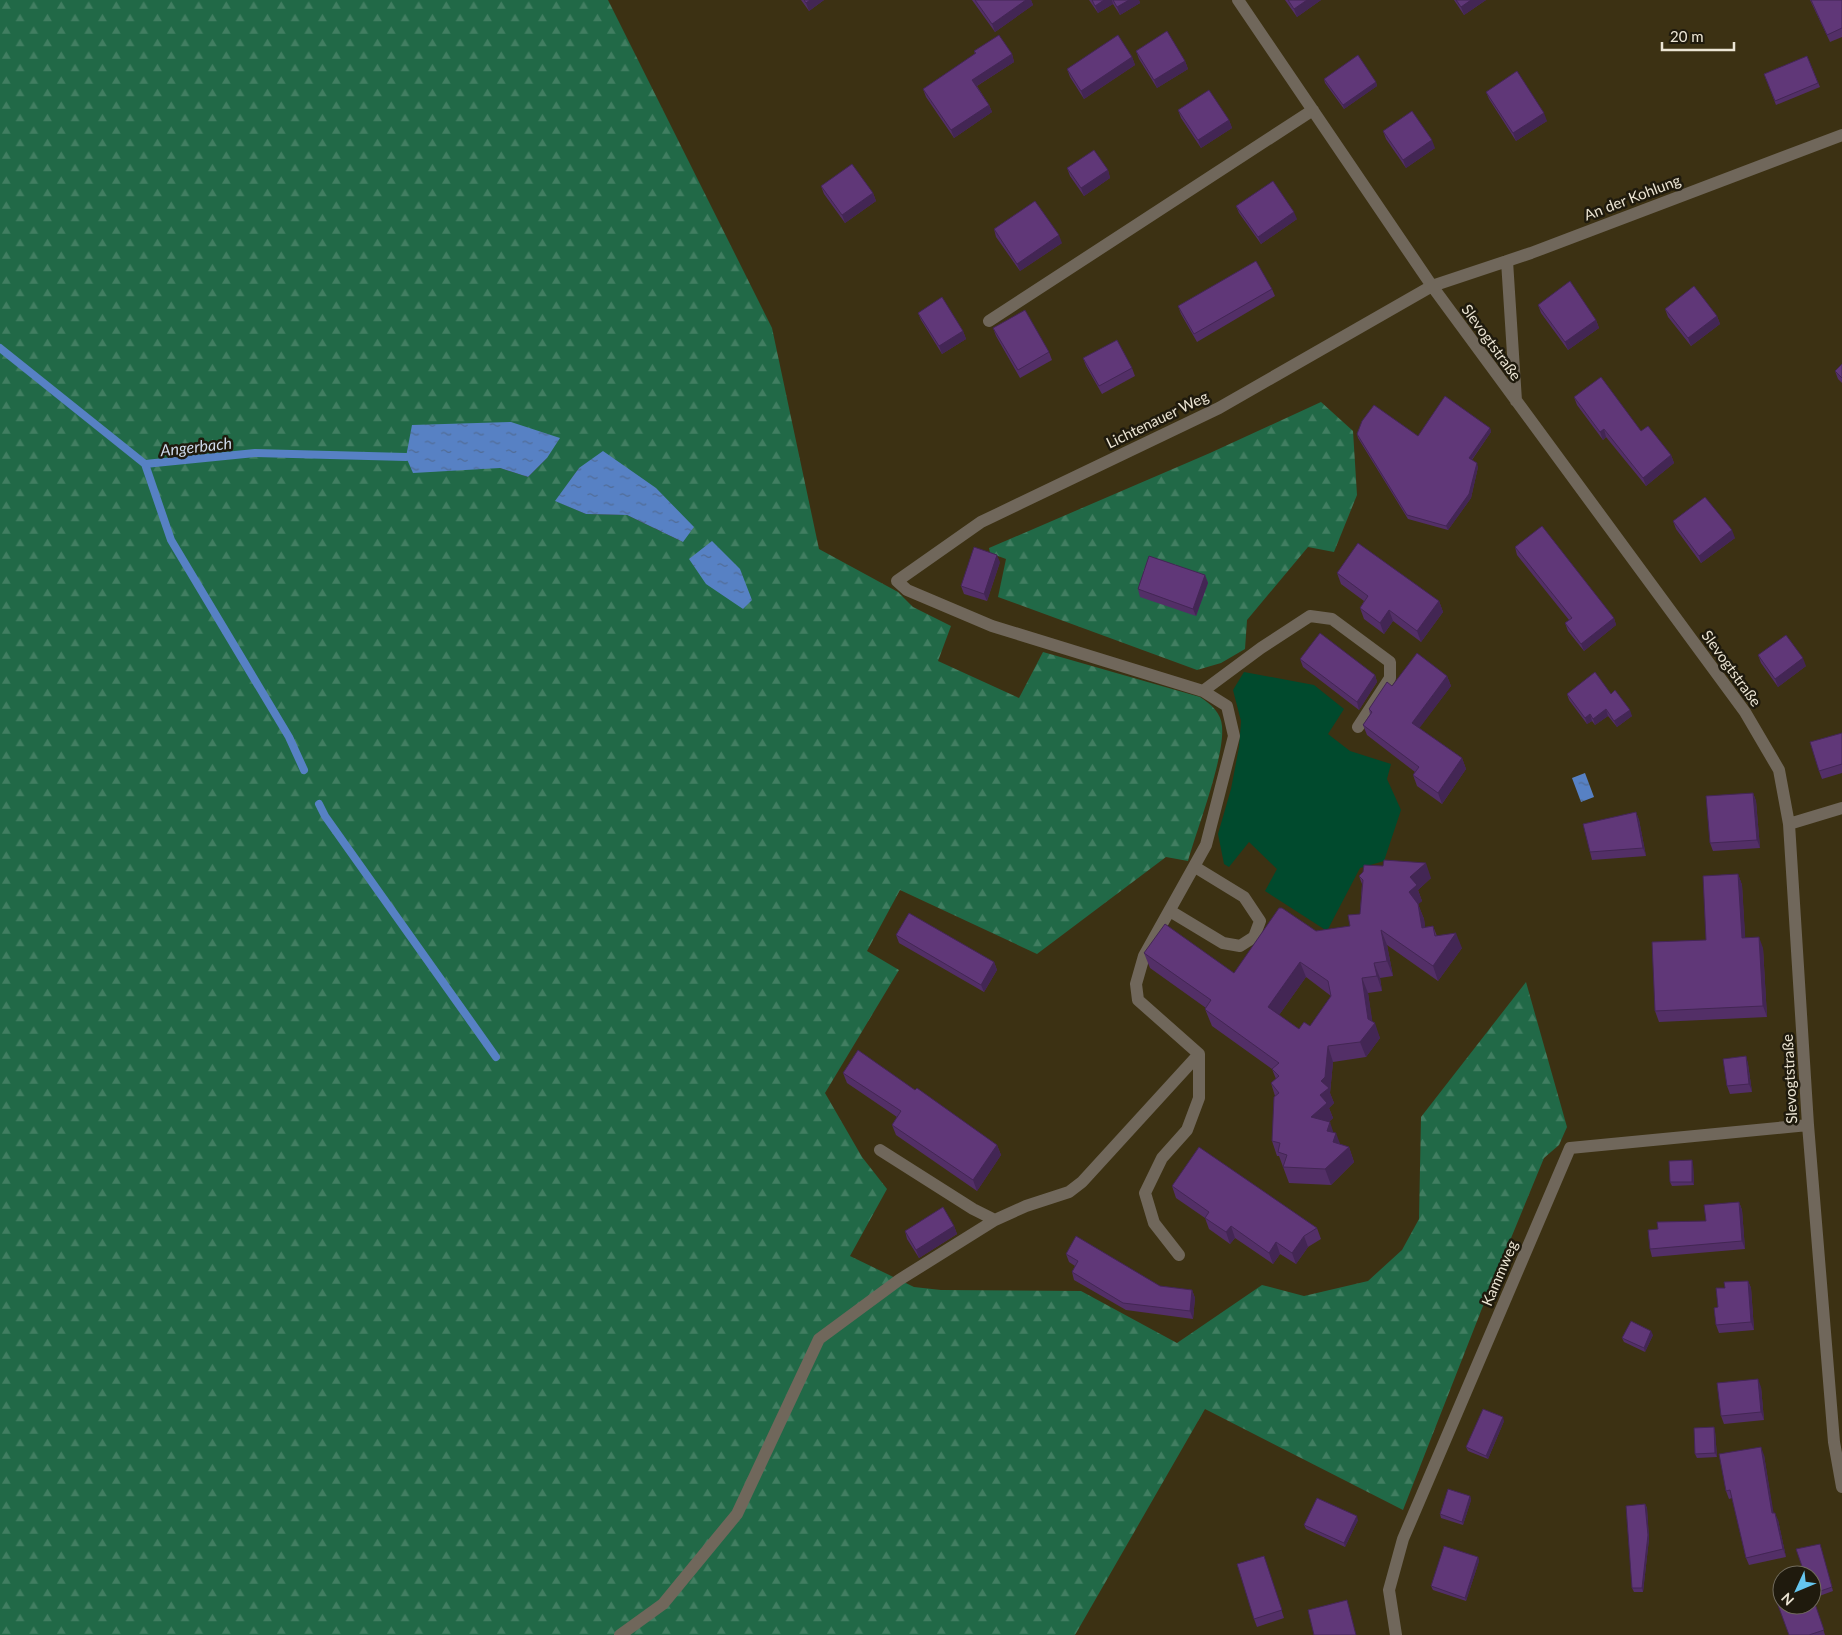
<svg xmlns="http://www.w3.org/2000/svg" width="1842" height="1635" viewBox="0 0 1842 1635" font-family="Lato,sans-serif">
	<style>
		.green { fill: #004a2d }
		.forest { fill: url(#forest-firs); fill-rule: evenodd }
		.water { fill: url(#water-ripples) }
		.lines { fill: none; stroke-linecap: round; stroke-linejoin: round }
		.stream { stroke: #5781c4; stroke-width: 8 }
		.minor { stroke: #70675b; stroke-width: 12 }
		.wall { fill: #532f67; fill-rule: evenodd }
		.shaded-wall { fill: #432654 }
		.building { fill: #603778; stroke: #432654; fill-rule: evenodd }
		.labels { text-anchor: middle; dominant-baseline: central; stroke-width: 5; stroke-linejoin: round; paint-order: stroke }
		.street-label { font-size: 15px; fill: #ece5d4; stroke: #1f1a0d }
		.water-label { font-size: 16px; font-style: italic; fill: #cedaec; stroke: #1f1a0d }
	</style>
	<defs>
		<pattern id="forest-firs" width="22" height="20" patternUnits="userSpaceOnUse" patternTransform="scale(1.25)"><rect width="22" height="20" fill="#216947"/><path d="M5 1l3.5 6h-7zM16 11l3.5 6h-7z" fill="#417e61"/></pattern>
		<pattern id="water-ripples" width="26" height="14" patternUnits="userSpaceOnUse" patternTransform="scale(1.25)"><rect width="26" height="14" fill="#5781c4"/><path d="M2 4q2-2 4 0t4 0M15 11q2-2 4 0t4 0" fill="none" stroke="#516c96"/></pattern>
	</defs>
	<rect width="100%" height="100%" fill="#3c3113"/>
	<path class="green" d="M1244,672L1314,685L1344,709L1328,734L1350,751L1391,764L1387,779L1401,810L1384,861L1360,868L1327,931L1265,891L1277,869L1249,842L1229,867L1224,864L1218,834L1231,789L1239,747L1241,721L1233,690Z"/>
	<path class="forest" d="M0,0H608L772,328L819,549L898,592L913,607L951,626L938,661L1019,698L1043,652L1200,697C1211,704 1221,713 1222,726C1225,757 1197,829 1188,861L1166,857L1037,954L900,890L867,951L899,970L825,1093L862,1157L887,1189L850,1256L914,1287L941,1290L1081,1291L1177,1343L1262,1285L1304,1296L1368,1281L1402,1250L1419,1219L1421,1117L1526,982L1567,1127L1559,1145L1544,1158L1481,1311L1403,1510L1205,1409L1075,1635H0ZM547,458L528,477L500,468ZM579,468L683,542L627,515L586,514L556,501Z
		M1321,402L1353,431L1357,495L1334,552L1308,547L1247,620L1245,649L1221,663L1197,670L998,597L1006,559L990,553L989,548L1210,453Z"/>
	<path class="water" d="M511,422L560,438L547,458L528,477L500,468L413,473L406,457L412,425Z
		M603,451L656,488L694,527L683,542L627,515L586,514L555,501L579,468Z
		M712,541L740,569L752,600L743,609L706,584L689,559Z
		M1585,773L1594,797L1581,802L1572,778Z"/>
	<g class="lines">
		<path class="stream" d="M0,348L145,464L255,453L406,457
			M145,464L171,540L289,737L304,770
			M319,804L325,816L496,1057"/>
		<path class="minor" d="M1238,0L1432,286L1745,712L1779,770L1789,824L1808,1125L1834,1442L1842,1487
			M1507,261L1516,401
			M989,321L1313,110
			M1203,691L1261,648L1310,616L1332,619L1390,662V678L1358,727
			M1789,824L1842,808
			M1170,911L1223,943L1240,946L1254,937L1260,921L1244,897L1195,867
			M880,1150L973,1209L995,1220L1026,1206L1069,1192L1082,1182L1199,1054L1138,1000L1136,984L1144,956L1206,845L1234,736L1227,706L1203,691L992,626L907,590L897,581L981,522L1219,408L1432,286L1531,253L1842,135
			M1179,1255L1154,1223L1145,1193L1162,1158L1187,1130L1199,1098V1054
			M620,1635L663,1604L737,1514L819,1339L899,1280L995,1220
			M1396,1635L1389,1590L1403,1539L1570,1148L1808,1125"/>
	</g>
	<path class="wall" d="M801,0H824L809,11Z
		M972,0H1031L1033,5L995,32Z
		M1089,0H1139L1140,3L1120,15L1113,4L1098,13Z
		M1285,0H1321L1297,17Z
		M1454,0H1486L1464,15Z
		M1810,0H1842V37L1830,42Z
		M974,51L1012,54L1014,62L977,86L989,105L992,112L954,138L926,97L923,89L975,54Z
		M1136,51L1185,61L1188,69L1157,88L1139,59Z
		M1807,56L1820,87L1776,105L1764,74Z
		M1132,57L1135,65L1084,99L1070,77L1067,69Z
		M1324,79L1376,82L1377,86L1344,109L1325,83Z
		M1486,92L1547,121L1516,141L1489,99Z
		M1178,110L1229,120L1232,128L1201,148L1181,118Z
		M1383,131L1435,148L1406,168L1386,139Z
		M1067,168L1108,170L1110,178L1084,196L1070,176Z
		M821,186L873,193L876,201L845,223L824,194Z
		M1236,206L1297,219L1261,244L1239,213Z
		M994,229L1062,243L1020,271L996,237Z
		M1272,289L1275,296L1197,342L1181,314L1178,306Z
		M1538,305L1596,320L1599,328L1568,350L1541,313Z
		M1665,309L1717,316L1720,324L1691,346L1668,317Z
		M918,313L963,331L966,339L942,354L921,320Z
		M993,328L1049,352L1052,360L1020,378L996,336Z
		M1083,358L1132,368L1135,376L1102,394L1086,366Z
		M1842,364V383L1838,379L1835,371Z
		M1574,397L1641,431L1671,455L1674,463L1646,486L1606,437L1603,440L1577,405Z
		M1490,428L1491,432L1472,460L1478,467L1471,498L1448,530L1408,519L1358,438L1357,434L1418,436Z
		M1673,521L1735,538L1701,563L1676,529Z
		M1515,547L1614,618L1616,625L1584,651L1568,631L1565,623L1569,620L1517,555Z
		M1000,562L987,601L964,594L961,586Z
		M1337,573L1439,601L1443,612L1421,642L1393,621L1384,634L1364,619L1360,608L1364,601L1341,584Z
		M1205,575L1208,583L1196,616L1140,597L1138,589Z
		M1758,655L1806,666L1778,687L1761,663Z
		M1300,659L1375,675L1377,682L1359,710L1303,667Z
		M1447,676L1451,686L1419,728L1462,758L1466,769L1442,804L1417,786L1413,775L1415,772L1367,735L1363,725L1370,714L1369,709L1392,686Z
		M1567,694H1611L1632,716L1617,727L1608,716L1595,725L1592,721L1587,724L1569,700Z
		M1842,733V773L1822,779L1819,771Z
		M1753,793L1756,801L1760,848L1713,851L1710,843Z
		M1636,812L1639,820L1646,856L1592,860L1590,852Z
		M1738,874L1742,885L1745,938L1763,948L1767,1017L1659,1022L1655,1011L1706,940Z
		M1359,876L1431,878L1418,890L1422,901L1418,904L1424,919L1425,927L1433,926L1437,936L1462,948L1438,981L1387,945L1393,976L1380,978L1382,991L1368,993L1372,1021L1380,1038L1366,1057L1333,1062L1330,1093L1334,1103L1329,1108L1333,1118L1329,1122L1333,1133L1340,1144L1349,1147L1354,1162L1331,1185L1289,1183L1279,1156H1277L1272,1141L1275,1096L1271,1083L1276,1079L1272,1069L1212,1026L1205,1009L1206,1008L1150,968L1144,953L1234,973L1316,931L1350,926L1360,914L1362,884ZM1306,977L1331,996L1310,1026L1299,1029L1279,1015Z
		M896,935L994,962L997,970L984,992L899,943Z
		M1746,1056L1748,1064L1752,1092L1730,1094L1727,1086Z
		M843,1073L915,1090L997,1145L1001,1155L977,1191L896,1135L892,1125L897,1117L847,1083Z
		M1693,1164L1694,1185L1672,1186L1670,1182Z
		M1172,1186L1317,1228L1321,1239L1308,1247L1296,1264L1280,1254L1273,1264L1235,1238L1230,1244L1209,1229L1205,1218L1176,1198Z
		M1739,1202L1742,1210L1745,1249L1652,1257L1650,1249L1658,1229L1706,1221Z
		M954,1226L957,1234L919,1258L907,1239L905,1231Z
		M1066,1254L1160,1286L1192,1290L1195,1298L1193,1319L1126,1310L1074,1280L1072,1272L1075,1266L1069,1262Z
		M1748,1281L1751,1288L1754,1330L1719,1333L1716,1325L1718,1307L1725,1288Z
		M1653,1335L1645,1352L1624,1342L1622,1338Z
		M1761,1387L1764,1420L1724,1424L1721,1416Z
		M1504,1421L1488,1459L1468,1451L1466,1447Z
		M1714,1427L1715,1431L1717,1457L1697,1458L1695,1454Z
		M1764,1455L1773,1513L1778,1520L1786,1557L1749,1565L1746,1558L1732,1498L1729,1499L1726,1491Z
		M1470,1496L1471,1500L1463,1525L1441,1518L1440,1514Z
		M1645,1504L1647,1508L1649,1539L1643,1592H1634L1632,1588Z
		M1358,1520L1345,1547L1306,1529L1304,1525Z
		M1821,1548L1833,1591L1814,1598L1812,1593Z
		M1264,1556L1284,1618L1257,1627L1254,1619Z
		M1478,1557L1479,1561L1466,1601L1433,1590L1431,1586Z
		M1812,1595L1825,1635H1789Z"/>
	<path class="shaded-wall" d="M810,0H824L809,11L806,3Z
		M1026,0H1031L1033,5L995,32L992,24Z
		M1104,0H1112L1113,4L1098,13L1095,6Z
		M1129,0H1139L1140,3L1120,15L1117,7Z
		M1307,0H1321L1297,17L1294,9Z
		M1471,0H1486L1464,15L1461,7Z
		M1012,54L1014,62L975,87L972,80Z
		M1132,57L1135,65L1084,99L1081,91Z
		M1185,61L1188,69L1157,88L1154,80Z
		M1376,82L1377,86L1344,109L1343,105Z
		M989,105L992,112L954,138L951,130Z
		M1544,113L1547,121L1516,141L1513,133Z
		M1229,120L1232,128L1201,148L1198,140Z
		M1432,140L1435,148L1406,168L1403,160Z
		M1108,170L1110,178L1084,196L1081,188Z
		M873,193L876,201L845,223L842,215Z
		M1294,212L1297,219L1261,244L1258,237Z
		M1059,235L1062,243L1020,271L1017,264Z
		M1717,316L1720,324L1691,346L1688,338Z
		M1596,320L1599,328L1568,350L1565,342Z
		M963,331L966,339L942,354L939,346Z
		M1490,428L1491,432L1470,462L1469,458Z
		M1604,429L1606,437L1603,440L1600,432Z
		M1671,455L1674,463L1646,486L1643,478Z
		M1477,463L1478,467L1471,498L1448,530L1446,526Z
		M1732,530L1735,538L1701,563L1699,556Z
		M997,555L1000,562L987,601L984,594Z
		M1205,575L1208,583L1196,616L1193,609Z
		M1439,601L1443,612L1421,642L1417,631Z
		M1389,610L1393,621L1384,634L1380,623Z
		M1614,618L1616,625L1584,651L1581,644Z
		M1803,658L1806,666L1778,687L1775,679Z
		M1375,675L1377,682L1359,710L1357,702Z
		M1447,676L1451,686L1415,734L1412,723Z
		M1606,709L1608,716L1595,725L1593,719Z
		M1630,710L1632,716L1617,727L1614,721Z
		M1590,714L1592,721L1587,724L1585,718Z
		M1462,758L1466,769L1442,804L1438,793Z
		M1753,793L1756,801L1760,848L1757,840Z
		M1636,812L1639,820L1646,856L1643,848Z
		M1426,863L1431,878L1418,890L1422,901L1414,908L1409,892L1410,877Z
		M1738,874L1742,885L1746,949L1742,938Z
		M1418,904L1424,919L1428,943L1422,928Z
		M1381,930L1387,945L1393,976L1387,961Z
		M1456,933L1462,948L1438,981L1433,966Z
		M1759,937L1763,948L1767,1017L1763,1006Z
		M994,962L997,970L984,992L981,985Z
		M1300,962L1306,977L1274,1022L1268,1007Z
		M1374,963L1380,978L1382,991L1377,976Z
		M1362,978L1368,993L1373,1025L1375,1023L1380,1038L1366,1057L1360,1042L1368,1019Z
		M1328,1046L1333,1062L1330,1093L1334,1103L1329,1108L1333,1118L1317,1132L1311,1117L1320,1095L1321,1081Z
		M1746,1056L1748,1064L1752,1092L1749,1084Z
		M1330,1122L1335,1137L1336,1133L1342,1149L1349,1147L1354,1162L1331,1185L1325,1169L1327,1131Z
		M997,1145L1001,1155L977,1191L973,1180Z
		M1692,1160L1693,1164L1694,1185L1692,1182Z
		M1739,1202L1742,1210L1745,1249L1742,1241Z
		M954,1226L957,1234L919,1258L916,1250Z
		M1231,1226L1235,1238L1230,1244L1226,1232Z
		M1304,1236L1308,1247L1296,1264L1292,1253Z
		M1276,1242L1280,1254L1273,1264L1269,1253Z
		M1748,1281L1751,1288L1754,1330L1751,1322Z
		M1192,1290L1195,1298L1193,1319L1190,1311Z
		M1651,1331L1653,1335L1645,1352L1644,1348Z
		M1758,1379L1761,1387L1764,1420L1761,1412Z
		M1503,1417L1504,1421L1488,1459L1486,1456Z
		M1714,1427L1715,1431L1717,1457L1715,1453Z
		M1761,1447L1764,1455L1775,1521L1772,1513Z
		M1470,1496L1471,1500L1463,1525L1462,1522Z
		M1645,1504L1647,1508L1649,1539L1643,1592L1642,1588Z
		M1775,1513L1778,1520L1786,1557L1783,1549Z
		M1357,1516L1358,1520L1345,1547L1344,1543Z
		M1478,1557L1479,1561L1466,1601L1465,1598Z"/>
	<path class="building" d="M804,0H810L806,3Z
		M975,0H1026L992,24Z
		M1092,0H1104L1095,6Z
		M1113,0H1129L1117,7Z
		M1288,0H1307L1294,9Z
		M1456,0H1471L1461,7Z
		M1811,0H1842V28L1827,35Z
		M1167,31L1185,61L1154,80L1136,51Z
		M999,35L1012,54L972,80L989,105L951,130L923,89L976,53L974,51Z
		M1118,35L1132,57L1081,91L1067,69Z
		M1358,55L1376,82L1343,105L1324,79Z
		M1807,56L1818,83L1775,101L1764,74Z
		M1517,71L1544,113L1513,133L1486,92Z
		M1209,90L1229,120L1198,140L1178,110Z
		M1412,111L1432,140L1403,160L1383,131Z
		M1094,150L1108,170L1081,188L1067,168Z
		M852,164L873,193L842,215L821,186Z
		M1273,181L1294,212L1258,237L1236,206Z
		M1035,201L1059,235L1017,264L994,229Z
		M1256,261L1272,289L1194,334L1178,306Z
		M1570,281L1596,320L1565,342L1538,305Z
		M1694,286L1717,316L1688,338L1665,309Z
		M942,297L963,331L939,346L918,313Z
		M1025,310L1049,352L1018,370L993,328Z
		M1117,340L1132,368L1099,386L1083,358Z
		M1842,364V378L1835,371Z
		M1601,377L1641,431L1648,426L1671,455L1643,478L1604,429L1600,432L1574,397Z
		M1445,396L1490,428L1469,458L1477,463L1469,494L1446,526L1407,515L1357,434L1362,421L1374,405L1418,436Z
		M1705,497L1732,530L1699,556L1673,521Z
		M1542,526L1614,618L1581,644L1565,623L1572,618L1515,547Z
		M1358,543L1439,601L1417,631L1389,610L1380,623L1360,608L1368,596L1337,573Z
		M974,547L997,555L984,594L961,586Z
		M1149,556L1205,575L1193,609L1138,589Z
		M1320,633L1375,675L1357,702L1300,659Z
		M1786,635L1803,658L1775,679L1758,655Z
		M1417,653L1447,676L1412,723L1462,758L1438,793L1413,775L1419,767L1363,725L1372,712L1369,709L1387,682L1392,686Z
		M1595,672L1611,694L1615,690L1630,710L1614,721L1606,709L1593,719L1590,714L1585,718L1567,694Z
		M1842,733V764L1819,771L1810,742Z
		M1753,793L1757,840L1710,843L1706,796Z
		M1636,812L1643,848L1590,852L1583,824Z
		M1384,860L1426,863L1410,877L1417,885L1409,892L1418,904L1422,928L1433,926L1435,936L1456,933L1433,966L1381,930L1387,961L1374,963L1377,976L1362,978L1368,1019L1375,1023L1360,1042L1328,1046L1325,1077L1321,1081L1329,1088L1320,1095L1327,1103L1311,1117L1330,1122L1327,1131L1336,1133L1333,1142L1349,1147L1325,1169L1283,1167L1287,1155L1278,1152L1280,1143L1272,1141L1274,1097L1279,1093L1271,1083L1279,1076L1272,1069L1279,1063L1207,1011L1205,1009L1211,1000L1144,953L1165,924L1234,973L1279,908H1282L1316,931L1350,926L1348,915L1360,914L1363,880L1359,876L1363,872L1364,865L1383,866ZM1300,962L1328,981L1331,996L1310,1026L1304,1022L1299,1029L1268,1007Z
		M1738,874L1742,938L1759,937L1763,1006L1655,1011L1652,942L1706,940L1703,876Z
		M909,913L994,962L981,985L896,935Z
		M858,1050L915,1090L917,1088L997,1145L973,1180L892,1125L901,1111L843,1073Z
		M1746,1056L1749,1084L1727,1086L1723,1059Z
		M1199,1147L1317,1228L1304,1236L1292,1253L1276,1242L1269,1253L1231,1226L1226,1232L1205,1218L1209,1212L1172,1186Z
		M1692,1160V1182H1670L1669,1161Z
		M1739,1202L1742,1241L1650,1249L1648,1230L1658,1229L1657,1222L1706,1221L1704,1205Z
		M943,1207L954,1226L916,1250L905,1231Z
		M1076,1236L1160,1286L1192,1290L1190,1311L1123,1303L1072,1272L1078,1261L1066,1254Z
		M1748,1281L1751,1322L1716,1325L1714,1308L1718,1307L1716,1288H1725L1724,1282Z
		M1631,1321L1651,1331L1644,1348L1622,1338Z
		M1758,1379L1761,1412L1721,1416L1717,1383Z
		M1483,1409L1503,1417L1486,1456L1466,1447Z
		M1714,1427L1715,1453L1695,1454L1694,1428Z
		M1761,1447L1772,1513H1775L1783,1549L1746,1558L1730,1490L1726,1491L1719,1454Z
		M1448,1489L1470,1496L1462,1522L1440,1514Z
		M1317,1498L1357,1516L1344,1543L1304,1525Z
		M1645,1504L1648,1535L1642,1588H1632L1626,1506Z
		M1820,1544L1832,1587L1812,1594V1575H1805L1796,1549Z
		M1444,1546L1478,1557L1465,1598L1431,1586Z
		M1264,1556L1282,1610L1254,1619L1237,1564Z
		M1782,1594V1605H1812V1595L1824,1630L1809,1635H1789L1775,1597Z
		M1347,1600L1356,1635H1314L1308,1610Z"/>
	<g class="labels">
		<g class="street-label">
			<text transform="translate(1632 197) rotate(-21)">An der Kohlung</text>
			<text transform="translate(1492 342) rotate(54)">Slevogtstraße</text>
			<text transform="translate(1157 419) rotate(-26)">Lichtenauer Weg</text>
			<text transform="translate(1732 668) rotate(54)">Slevogtstraße</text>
			<text transform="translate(1789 1079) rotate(-93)">Slevogtstraße</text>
			<text transform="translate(1499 1273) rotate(-67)">Kammweg</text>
		</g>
		<g class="water-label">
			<text transform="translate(196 446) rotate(-6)">Angerbach</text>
		</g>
	</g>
	<g transform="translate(1797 1590) rotate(226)"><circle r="24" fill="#1f1a0d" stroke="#716b5d"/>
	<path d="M0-4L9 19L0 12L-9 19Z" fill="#65c5ee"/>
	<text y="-8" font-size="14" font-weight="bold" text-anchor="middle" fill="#ece5d4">N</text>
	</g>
	<path d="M1662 42v8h72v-8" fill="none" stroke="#ece5d4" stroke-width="2.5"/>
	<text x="1670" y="42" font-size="15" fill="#ece5d4" stroke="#1f1a0d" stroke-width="4" paint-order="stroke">20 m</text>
</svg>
